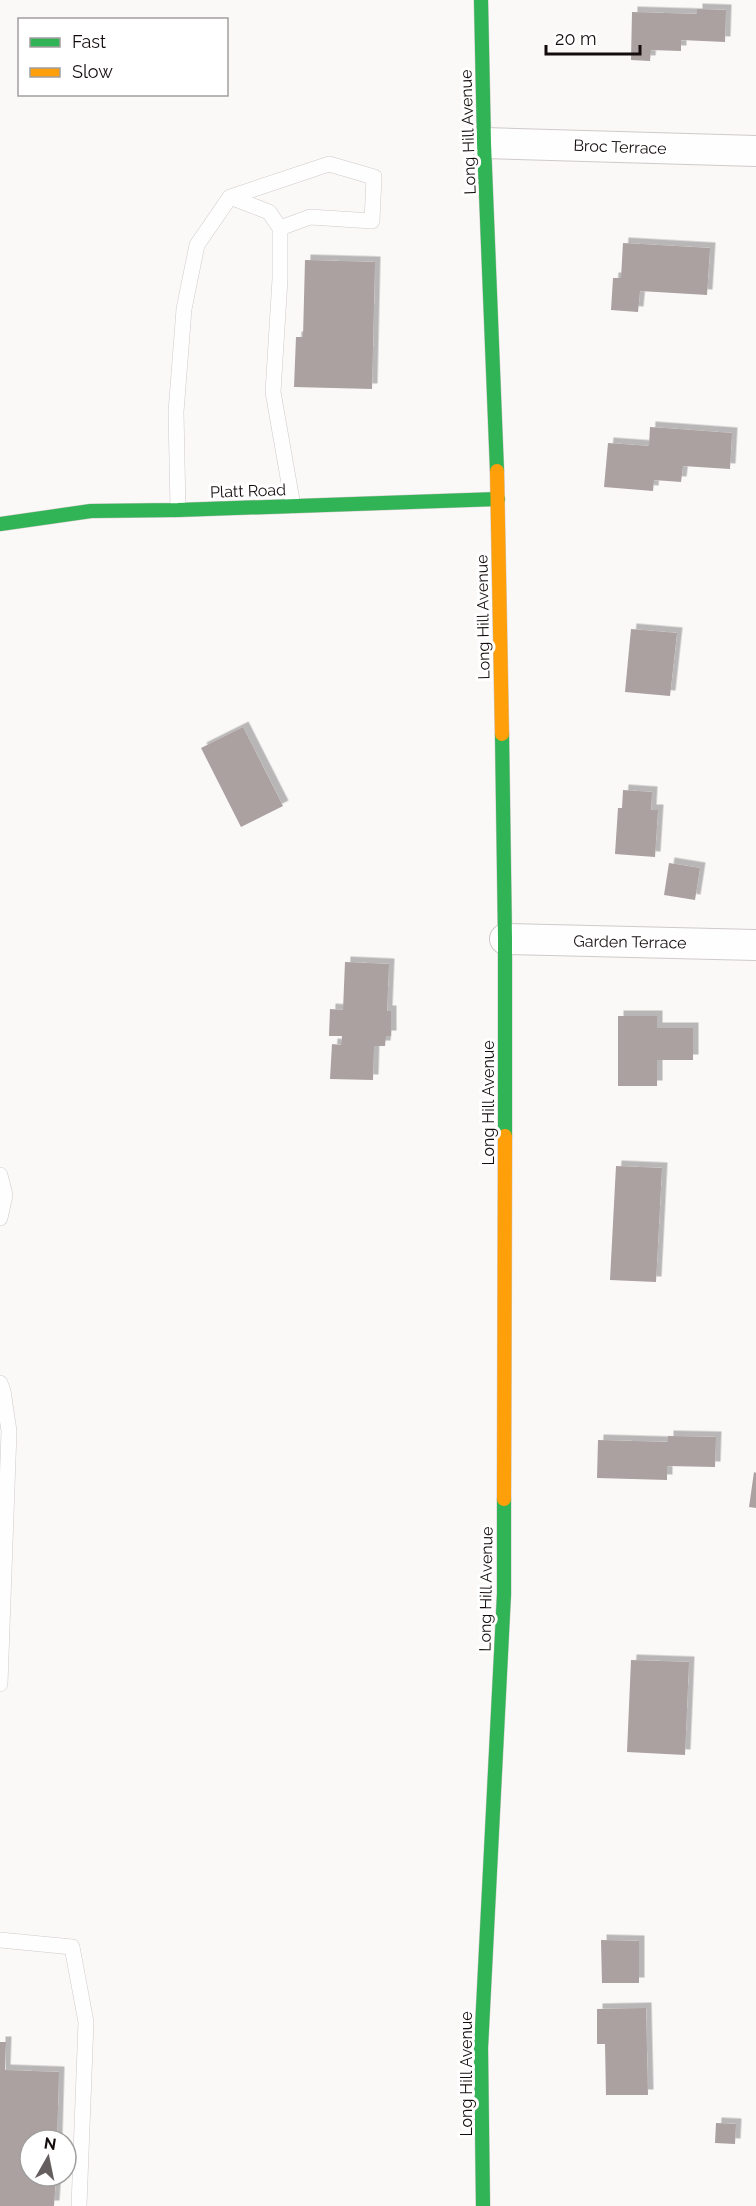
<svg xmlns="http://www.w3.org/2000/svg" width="756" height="2206" viewBox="0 0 756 2206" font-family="Raleway,sans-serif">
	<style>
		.building { fill: #aba1a1; filter: url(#shadow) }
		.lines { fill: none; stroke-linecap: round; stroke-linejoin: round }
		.lane-casing { stroke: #d0caca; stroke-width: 16 }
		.street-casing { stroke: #d0caca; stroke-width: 32 }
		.fast-casing { stroke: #d0caca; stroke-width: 15 }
		.slow-casing { stroke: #d0caca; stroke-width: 15 }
		.lane { stroke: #fefefe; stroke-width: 15 }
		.street { stroke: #fefefe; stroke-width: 30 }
		.fast { stroke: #30b455; stroke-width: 14 }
		.slow { stroke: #ff9f0a; stroke-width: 14 }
		.labels { text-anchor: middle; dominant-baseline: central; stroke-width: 6; stroke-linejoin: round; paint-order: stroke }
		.street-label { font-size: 16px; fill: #150d0d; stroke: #fff }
	</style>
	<defs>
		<filter id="shadow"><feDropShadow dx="5.5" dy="-5.5" stdDeviation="0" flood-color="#0004"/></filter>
	</defs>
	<rect width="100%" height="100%" fill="#fbf8f8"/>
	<path class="building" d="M697,9L726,10L725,42L681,40V51L651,50L650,61L631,60L632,12L697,14Z
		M623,243L710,248L707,295L640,291L638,312L611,310L613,278H621Z
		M305,260L375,262L372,389L294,387L296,337H303Z
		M650,427L732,433L730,469L683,466L681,482L654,480L653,491L604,487L608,443L649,446Z
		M631,629L677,633L670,696L625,692Z
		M243,727L283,806L241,827L201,748Z
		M623,790L652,792L651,810H658L655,857L615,854L618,808H622Z
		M669,863L700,868L695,900L664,895Z
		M345,962L389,964L387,1011H391V1036H386L385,1046H374L373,1080L330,1079L332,1044L341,1045L342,1036H329L330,1009L343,1010Z
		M618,1016H657V1028H693V1060H657V1086H618Z
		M616,1166L662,1168L656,1282L610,1280Z
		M668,1436L716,1437L715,1467L667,1466V1480L597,1478L598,1440L668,1442Z
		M754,1472L756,1473V1508L749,1507Z
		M631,1660L689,1662L685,1755L627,1752Z
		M601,1940L639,1941V1983H602Z
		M646,2008L648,2095H606L605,2044H597V2009Z
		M0,2042H6L5,2070L59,2072L57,2140H30V2176H56L54,2206H0Z
		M716,2123L736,2124L735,2144L715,2143Z"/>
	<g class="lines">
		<g class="lane-casing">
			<path id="lane" d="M230,197L269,212L280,228
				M178,510L176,412L184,309L197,245L230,197L329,164L374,177L372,221L310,217L280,228V279L273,392L293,506
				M0,1175L5,1195L0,1218
				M0,1383L3,1391L9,1431L0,1684
				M0,1940L72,1947L86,2022L79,2206"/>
		</g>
		<g class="street-casing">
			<path id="street" d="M484,143L756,151
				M505,939L756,945"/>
		</g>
		<g class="fast-casing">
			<path id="fast" d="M481,0L484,143L497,471
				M0,524L91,511L178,510L498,499
				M502,734L505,939V1136
				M483,2206L481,2048L504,1594V1499"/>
		</g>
		<g class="slow-casing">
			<path id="slow" d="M497,471L502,734
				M504,1499L505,1136"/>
		</g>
		<use href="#lane" class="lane"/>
		<use href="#street" class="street"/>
		<use href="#fast" class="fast"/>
		<use href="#slow" class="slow"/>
	</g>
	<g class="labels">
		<g class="street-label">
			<text transform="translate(468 132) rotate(-92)">Long Hill Avenue</text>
			<text transform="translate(620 147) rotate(2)">Broc Terrace</text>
			<text transform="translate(248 491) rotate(-2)">Platt Road</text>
			<text transform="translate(483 617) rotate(-91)">Long Hill Avenue</text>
			<text transform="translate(630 942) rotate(1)">Garden Terrace</text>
			<text transform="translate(488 1103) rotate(-90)">Long Hill Avenue</text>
			<text transform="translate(486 1589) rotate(-89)">Long Hill Avenue</text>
			<text transform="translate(466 2074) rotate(-90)">Long Hill Avenue</text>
		</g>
	</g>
	<rect x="18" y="18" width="210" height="78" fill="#ffffff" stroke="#a19e9e" stroke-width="1.5"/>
	<rect x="30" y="38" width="30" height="9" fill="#30b455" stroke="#a19e9e" stroke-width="1.5"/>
	<text x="72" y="48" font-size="18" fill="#150d0d">Fast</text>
	<rect x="30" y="68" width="30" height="9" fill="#ff9f0a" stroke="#a19e9e" stroke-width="1.5"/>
	<text x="72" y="78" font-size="18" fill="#150d0d">Slow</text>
	<g transform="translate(48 2158) rotate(9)"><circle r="28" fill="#ffffff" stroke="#a19e9e" stroke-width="1.5"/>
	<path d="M0-4.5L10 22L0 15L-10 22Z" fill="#665f5f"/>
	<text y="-9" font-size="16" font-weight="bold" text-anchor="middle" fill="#150d0d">N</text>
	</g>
	<path d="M546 45v9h94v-9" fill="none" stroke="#150d0d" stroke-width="3"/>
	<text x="555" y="45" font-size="18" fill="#150d0d" stroke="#ffffff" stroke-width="4.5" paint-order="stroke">20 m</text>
</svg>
